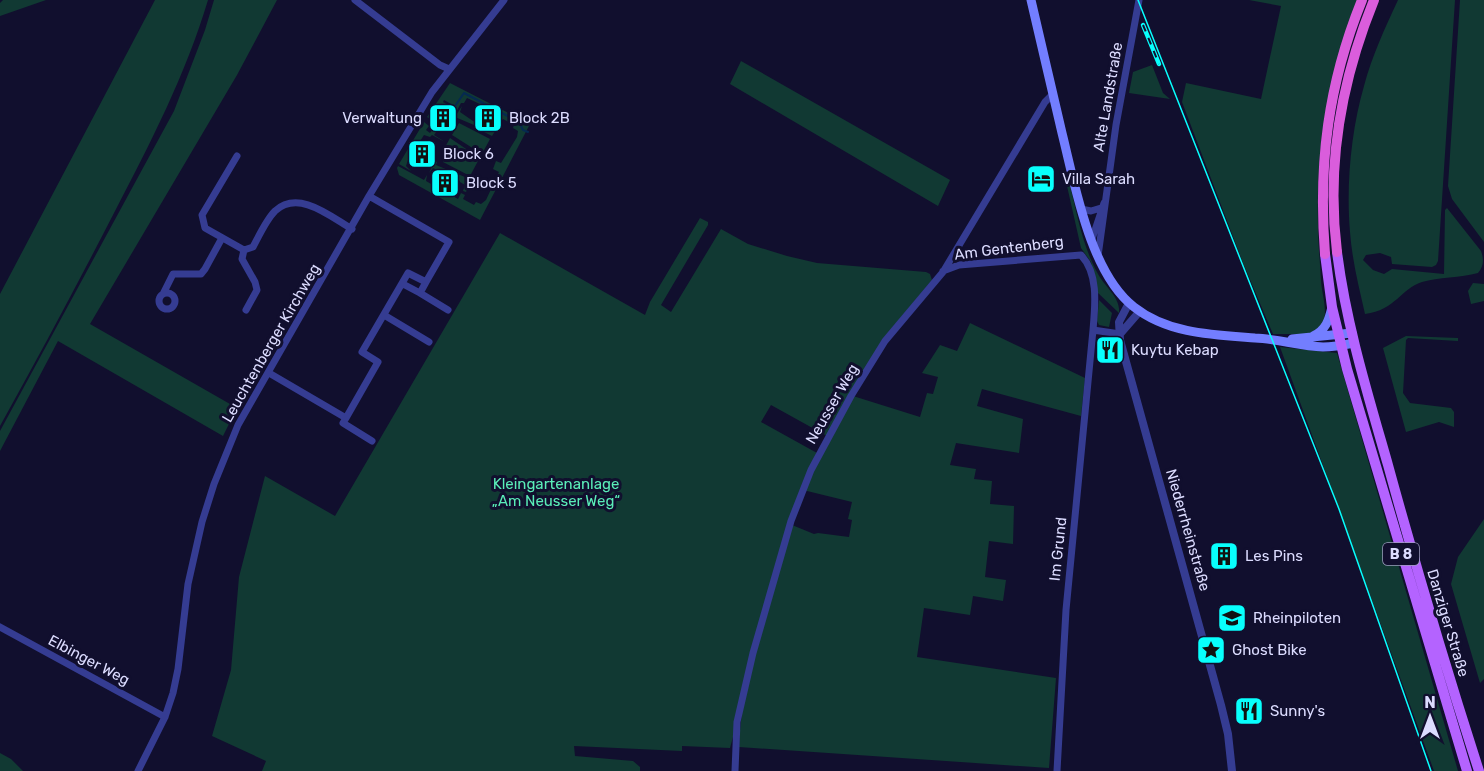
<svg xmlns="http://www.w3.org/2000/svg" width="1484" height="771" viewBox="0 0 1484 771" font-family="Rubik,sans-serif">
	<style>
		.green { fill: #113933 }
		.lines { fill: none; stroke-linecap: round; stroke-linejoin: round }
		.stream { stroke: #052951; stroke-width: 2 }
		.minor { stroke: #353c92; stroke-width: 7 }
		.tertiary { stroke: #353c92; stroke-width: 8 }
		.secondary { stroke: #737eff; stroke-width: 9 }
		.primary { stroke: #b463ff; stroke-width: 10 }
		.trunk { stroke: #da5ddc; stroke-width: 10 }
		.tram { stroke: #08fffd; stroke-width: 1.5 }
		.rail-casing { stroke: #08fffd; stroke-width: 4.5 }
		.rail { stroke: #110f2e; stroke-width: 2; stroke-dasharray: 7; stroke-linecap: butt }
		.labels { text-anchor: middle; dominant-baseline: central; stroke-width: 6; stroke-linejoin: round; paint-order: stroke }
		.shield { fill: #110f2e; stroke: #9f9ec0; stroke-width: 1.5 }
		.shield-label { font-size: 14px; font-weight: bold; fill: #dcdcff }
		.street-label { font-size: 15px; fill: #dcdcff; stroke: #110f2e }
		.poi-label { font-size: 15px; fill: #dcdcff; stroke: #110f2e; text-anchor: start }
		.park-label { font-size: 15px; fill: #5aedb8; stroke: #110f2e }
	</style>
	<rect width="100%" height="100%" fill="#110f2e"/>
	<path class="green" d="M3,0H46L0,16V3Z
		M155,0H208C186,74 150,144 114,213C77,285 39,356 0,426V294Z
		M214,0H277L237,75L90,324L237,408L223,436L58,341L0,451V431L162,133L174,111L205,30Z
		M1249,0H1357C1329,73 1316,146 1318,225C1318,243 1320,261 1321,280C1322,296 1328,309 1323,325L1309,334H1273L1243,263L1182,102L1186,83L1261,99L1281,6Z
		M1398,0H1455L1438,261L1436,265L1432,267L1392,264L1391,257L1380,253L1366,255L1363,260L1373,270L1384,274L1392,269L1444,274L1445,210L1447,208L1481,251C1484,259 1484,266 1478,273C1461,278 1438,277 1422,282C1400,289 1396,310 1365,314C1359,287 1352,260 1350,232C1346,185 1351,131 1364,86C1372,56 1385,28 1398,0Z
		M1460,0H1484V242L1452,199L1448,186Z
		M741,61L950,180L938,206L730,84Z
		M1152,65L1163,93L1170,99L1129,93L1133,72Z
		M450,83L530,124L480,220L399,175L397,168L398,166L424,180L427,175L426,181C436,187 447,193 458,199L461,193L465,195L463,199L474,205L476,202L481,204L486,200L499,172L493,169L496,161L501,163L517,137L518,131L513,128L514,125L503,119L500,122L497,120L500,115L495,111L467,98L464,103H461L454,116L446,111L451,104L444,100L443,102L448,105L444,110L438,106L430,119L427,117Z
		M462,106L460,112L473,121L492,129L495,123L499,125L492,136L474,127V125L455,117Z
		M424,122L429,126L426,130L430,133L433,129L437,131L434,135L445,142L432,135L430,137L424,135L408,160L406,166L411,171L399,164Z
		M459,123L490,139L482,154L452,135Z
		M450,138L472,153L471,155L478,161L470,176L443,162L447,154L443,151Z
		M435,161L437,162L436,165L472,180L466,192L463,191L465,185L460,182V181L433,168L429,173Z
		M1070,185C1077,215 1083,247 1098,274C1105,287 1121,298 1119,313L1097,292L1091,262L1081,248L1067,186Z
		M700,218L708,222V225L661,305L671,312L721,229L748,244L787,256L817,263L926,272L930,274L932,280L882,340L827,436L771,405L761,422L817,453L799,494L730,748L682,746V751L574,746L575,756L633,761L640,767V771H262L266,761L212,736L231,670L239,577L265,476L335,516L500,233L645,315L650,302Z
		M1473,283L1484,284V301L1471,304L1468,291Z
		M1099,300L1112,313L1109,327L1099,325L1097,321Z
		M970,323L1085,378L1081,416L982,389L977,406L1023,419L1019,453L956,443L950,465L976,469L974,479L992,481L990,504L1014,506L1013,544L989,541L985,577L1006,580L1003,601L973,596L970,615L924,608L917,657L1056,678L1049,768L739,747C742,671 771,597 792,525L814,534L818,533L849,537L852,520L848,519L852,502L803,490L853,396L920,417L927,393L933,394L938,377L922,373L940,345L957,351Z
		M1406,336L1458,338V341L1408,338L1406,340L1403,393L1410,403L1451,408L1454,412V427L1439,422L1406,432L1383,348Z
		M1280,347L1337,353L1458,771H1434Z
		M1484,519V679L1480,683L1451,584L1458,557Z
		M0,753L11,759L23,771H0Z"/>
	<g class="lines">
		<path class="stream" d="M451,112L464,93L519,122L523,130L528,132"/>
		<path class="minor" d="M355,0L440,65L449,69
			M237,156L202,215L205,228L244,250L253,247C259,236 266,220 275,211C299,189 331,217 352,229
			M1081,209L1091,211L1101,208
			M1092,239L1104,203
			M244,250L242,259L255,282L257,290L246,310
			M1098,256L1116,125L1139,0
			M943,271L959,265L1081,255C1099,274 1095,306 1093,330L1120,334
			M403,284L420,293L426,282
			M420,293L448,310
			M159 301a8 8 0 1 1 16 0a8 8 0 1 1-16 0Z
			M163,294L173,274H201L205,269L222,238
			M384,315L429,342
			M269,373L346,418L378,362L362,352L408,273L426,282L449,242L369,196
			M346,418L343,423L372,441
			M0,627L165,717
			M138,771L165,717L173,693L178,669L188,584L202,522L214,484L238,425L369,196L432,92L504,0
			M735,771L737,722L753,653L791,521L811,470L851,396L885,341L943,272L1045,102L1053,94
			M1057,771L1066,610L1093,330"/>
		<path class="tertiary" d="M1129,303L1119,322L1120,340L1221,705L1228,734L1232,771
			M1120,334L1140,311"/>
		<path class="secondary" d="M1031,0C1041,44 1052,89 1062,133C1075,185 1090,273 1134,307C1168,334 1214,335 1255,338C1278,339 1300,346 1323,347C1333,347 1344,345 1354,343
			M1313,336C1326,330 1329,320 1332,307
			M1292,339L1352,333"/>
		<path class="primary" d="M1337,252C1346,324 1368,395 1388,465C1416,567 1446,669 1479,771
			M1325,254L1332,307L1347,369L1467,771"/>
		<path class="trunk" d="M1337,252C1326,164 1341,81 1374,0
			M1325,254C1318,164 1328,84 1362,0"/>
		<path class="tram" d="M1138,0L1339,509L1431,771"/>
		<g class="rail-casing">
			<path id="rail" d="M1143,25L1159,64"/>
		</g>
		<use href="#rail" class="rail"/>
	</g>
	<defs>
		<g id="building-square" transform="scale(1.5)"><rect x="-9" y="-9" width="18" height="18" rx="4" fill="#08fffd" stroke="#110f2e"/><path d="M-4-6H4V6H1V3H-1V6H-4ZM-2.5-4.3h1.7v1.8h-1.7ZM.8-4.3h1.7v1.8H.8ZM-2.5-1h1.7V.8h-1.7ZM.8-1h1.7V.8H.8Z" fill="#111"/></g>
		<g id="hotel-square" transform="scale(1.5)"><rect x="-9" y="-9" width="18" height="18" rx="4" fill="#08fffd" stroke="#110f2e"/><path d="M-6-4.5h1.5V1H6V5H4.5V3h-9V5H-6ZM-4 0a1.8 1.8 0 1 1 3.6 0ZM.5 0V-2.5h3Q6-2.5 6 0Z" fill="#111"/></g>
		<g id="restaurant-square" transform="scale(1.5)"><rect x="-9" y="-9" width="18" height="18" rx="4" fill="#08fffd" stroke="#110f2e"/><path d="M-5-6h1v4h1v-4h1v4h1v-4h1v5L-1.5 .5V6h-2V.5L-5-1ZM5-6V6H3V1.5H1.5Q1.5-4 5-6Z" fill="#111"/></g>
		<g id="school-square" transform="scale(1.5)"><rect x="-9" y="-9" width="18" height="18" rx="4" fill="#08fffd" stroke="#110f2e"/><path d="M0-5L7-2L0 1L-7-2ZM-4 1L0 2.5L4 1V4Q0 6-4 4Z" fill="#111"/></g>
		<g id="sight-square" transform="scale(1.5)"><rect x="-9" y="-9" width="18" height="18" rx="4" fill="#08fffd" stroke="#110f2e"/><path d="M0-6L1.8-2.2L6-1.7L2.9 1.2L3.7 5.4L0 3.3L-3.7 5.4L-2.9 1.2L-6-1.7L-1.8-2.2Z" fill="#111"/></g>
	</defs>
	<g fill-rule="evenodd">
		<use href="#building-square" x="443" y="118"/>
		<use href="#building-square" x="488" y="118"/>
		<use href="#building-square" x="422" y="154"/>
		<use href="#hotel-square" x="1041" y="179"/>
		<use href="#building-square" x="445" y="183"/>
		<use href="#restaurant-square" x="1110" y="350"/>
		<use href="#building-square" x="1224" y="556"/>
		<use href="#school-square" x="1232" y="618"/>
		<use href="#sight-square" x="1211" y="650"/>
		<use href="#restaurant-square" x="1249" y="711"/>
	</g>
	<g class="labels">
		<rect class="shield" x="1383" y="543" width="36" height="22" rx="4.5"/>
		<g class="shield-label">
			<text x="1401" y="554">B 8</text>
		</g>
		<g class="street-label">
			<text transform="translate(1108 97) rotate(-80)">Alte Landstraße</text>
			<text transform="translate(1009 248) rotate(-7)">Am Gentenberg</text>
			<text transform="translate(271 343) rotate(-60)">Leuchtenberger Kirchweg</text>
			<text transform="translate(832 404) rotate(-60)">Neusser Weg</text>
			<text transform="translate(1188 530) rotate(74)">Niederrheinstraße</text>
			<text transform="translate(1058 549) rotate(-84)">Im Grund</text>
			<text transform="translate(1448 623) rotate(73)">Danziger Straße</text>
			<text transform="translate(89 660) rotate(28)">Elbinger Weg</text>
		</g>
		<g class="poi-label">
			<text x="422" y="118" text-anchor="end">Verwaltung</text>
			<text x="509" y="118">Block 2B</text>
			<text x="443" y="154">Block 6</text>
			<text x="1062" y="179">Villa Sarah</text>
			<text x="466" y="183">Block 5</text>
			<text x="1131" y="350">Kuytu Kebap</text>
			<text x="1245" y="556">Les Pins</text>
			<text x="1253" y="618">Rheinpiloten</text>
			<text x="1232" y="650">Ghost Bike</text>
			<text x="1270" y="711">Sunny's</text>
		</g>
		<g class="park-label">
			<text x="556" y="484">Kleingartenanlage<tspan x="556" dy="17">„Am Neusser Weg“</tspan></text>
		</g>
	</g>
	<g transform="translate(1430 717)" stroke="#110f2e" stroke-width="4.5" paint-order="stroke">
	<path d="M0-4.5L10 22L0 15L-10 22Z" fill="#dcdcff"/>
	<text y="-9" font-size="16" font-weight="bold" text-anchor="middle" fill="#dcdcff">N</text>
	</g>
</svg>
